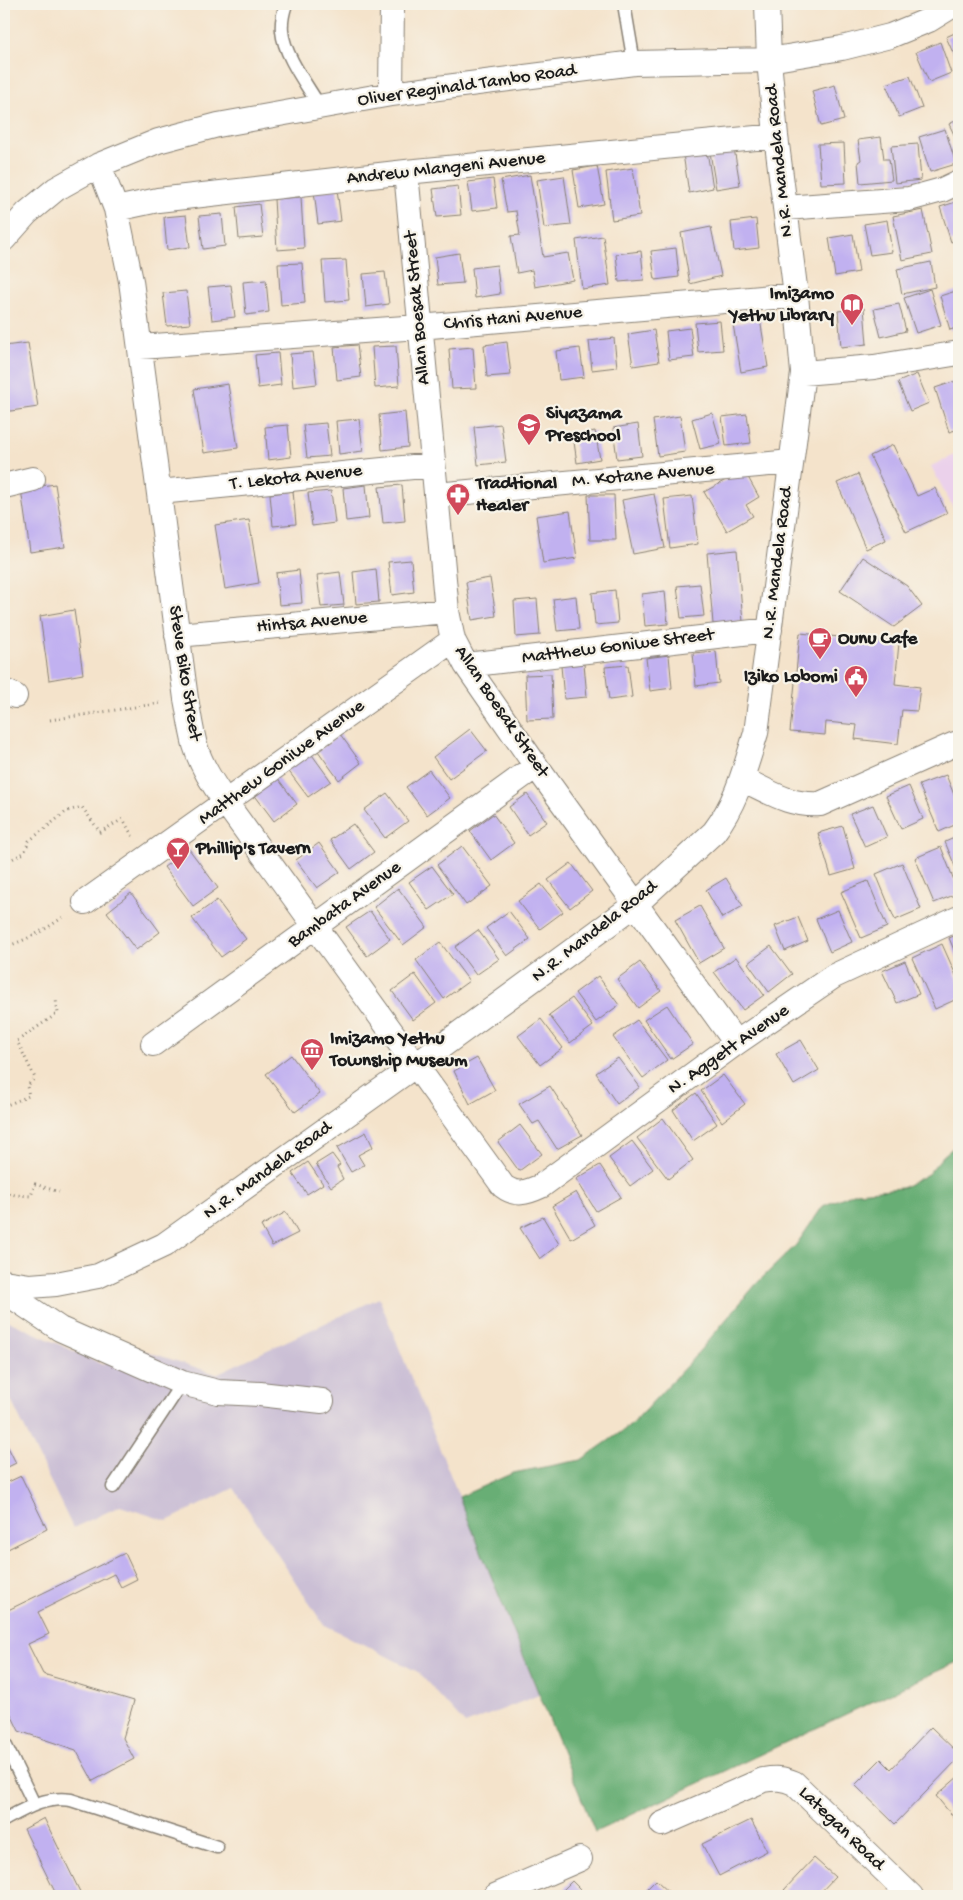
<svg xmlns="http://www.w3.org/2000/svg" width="963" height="1900" viewBox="0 0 963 1900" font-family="'Gochi Hand',sans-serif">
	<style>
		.built { fill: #ebd1eb }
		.industrial { fill: #cbbfd5 }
		.forest { fill: #68ae74; stroke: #426548 }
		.building { fill: #c1b1f0 }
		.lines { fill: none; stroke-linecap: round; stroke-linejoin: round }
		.lane-casing { stroke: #888074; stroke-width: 15 }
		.street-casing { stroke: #888074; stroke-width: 26 }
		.path { stroke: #888074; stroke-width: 3; stroke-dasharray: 1 4; stroke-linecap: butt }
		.lane { stroke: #fff; stroke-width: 12 }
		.street { stroke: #fff; stroke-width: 24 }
		.labels { text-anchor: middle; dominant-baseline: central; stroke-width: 4.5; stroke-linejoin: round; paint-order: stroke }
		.street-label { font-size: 19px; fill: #1c1c1c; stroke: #f7f3e8 }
		.poi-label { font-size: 19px; font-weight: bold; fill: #1c1c1c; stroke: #f7f3e8; text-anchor: start }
	</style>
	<rect width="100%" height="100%" fill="#f7f3e8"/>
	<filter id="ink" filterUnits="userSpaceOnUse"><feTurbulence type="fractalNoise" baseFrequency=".02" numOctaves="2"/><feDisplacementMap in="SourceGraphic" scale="10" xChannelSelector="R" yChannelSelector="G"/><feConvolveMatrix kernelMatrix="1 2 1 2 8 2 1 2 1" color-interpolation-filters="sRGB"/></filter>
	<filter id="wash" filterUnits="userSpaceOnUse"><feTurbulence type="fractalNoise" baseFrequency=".0096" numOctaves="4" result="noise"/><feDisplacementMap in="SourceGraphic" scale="20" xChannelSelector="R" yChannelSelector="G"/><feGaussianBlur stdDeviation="1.12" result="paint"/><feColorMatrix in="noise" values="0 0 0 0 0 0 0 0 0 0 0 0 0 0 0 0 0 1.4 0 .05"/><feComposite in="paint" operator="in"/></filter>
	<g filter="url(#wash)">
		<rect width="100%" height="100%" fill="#f4e3cb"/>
		<path class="built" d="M959,453V519L931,466Z"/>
		<path class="industrial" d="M379,1298L539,1695L465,1724L418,1672L323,1624L234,1488L167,1521L120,1506L73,1528L4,1386V1319L104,1365L118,1342L216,1374Z"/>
		<path class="forest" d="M959,1143V1661L595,1832L459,1497L513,1473L581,1460L631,1425L690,1362L757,1283L796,1245L823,1206L856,1192L902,1188L928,1174L943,1156Z"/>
		<g id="blocks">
			<path class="building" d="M959,31V66L946,37Z
				M940,42L951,73L929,82L916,52Z
				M910,76L922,108L899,117L886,84Z
				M835,85L844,120L821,126L812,91Z
				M959,119V145L949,124Z
				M945,129L956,164L930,172L919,137Z
				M881,137L884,159H889L892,180L860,183L858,162L861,160L858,140Z
				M844,143L846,183L821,184L818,144Z
				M918,144L921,180L895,183L891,146Z
				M734,148L740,185L716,189L710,152Z
				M707,151L713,188L689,193L683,154Z
				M597,166L604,204L579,208L573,170Z
				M633,168L640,216L612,220L606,172Z
				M530,175L543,257L568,253L573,280L535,287L532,270L517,273L511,236L520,235L516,211L507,212L501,180Z
				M564,176L571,225L544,228L537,180Z
				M493,179L497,208L472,211L468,182Z
				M458,186L461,215L437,217L433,189Z
				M337,189L341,221L318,224L314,191Z
				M301,197L304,248L277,250L274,199Z
				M959,201V239L951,242L940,207Z
				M259,204L263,237L239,239L236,207Z
				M923,210L932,254L902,260L893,216Z
				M222,214L225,246L203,249L199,216Z
				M186,215L190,247L167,250L164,217Z
				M756,219L759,248L734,251L731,222Z
				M887,220L892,252L870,255L864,224Z
				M711,227L721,276L690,284L681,233Z
				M853,234L859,272L835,276L829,238Z
				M603,236L610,285L582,289L576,240Z
				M676,248L679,277L655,280L651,251Z
				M641,251L644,280L619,282L616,254Z
				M459,253L463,283L438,285L435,257Z
				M346,260L349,300L325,302L322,261Z
				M931,262L935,287L902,294L897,269Z
				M302,263L305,303L281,305L278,264Z
				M497,265L500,294L475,298L472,268Z
				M385,272L389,304L366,307L363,274Z
				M266,280L269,312L246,315L243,282Z
				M231,285L235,317L212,320L208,287Z
				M930,289L941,325L916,333L904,298Z
				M959,290V327L950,330L940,296Z
				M186,291L190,324L167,326L163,293Z
				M899,304L906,331L881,337L874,309Z
				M864,308L867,344L841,347L838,311Z
				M760,319L768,367L741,372L733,324Z
				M720,321L723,350L698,352L695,323Z
				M690,328L694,357L669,360L666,331Z
				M654,330L659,362L633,366L628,334Z
				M614,338L617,367L592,370L589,341Z
				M507,342L511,375L487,377L484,345Z
				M28,343L38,407L4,412V346Z
				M357,345L361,377L337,380L334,347Z
				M396,346L399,386L375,388L372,347Z
				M473,347L476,388L452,389L449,349Z
				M580,348L584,377L559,380L556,351Z
				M313,352L317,384L293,387L290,354Z
				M278,353L281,385L258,388L255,355Z
				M917,374L929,403L910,411L898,382Z
				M959,380V429L949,432L935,388Z
				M228,384L238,448L204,453L194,389Z
				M405,412L408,447L382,450L379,415Z
				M712,413L721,444L700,449L692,419Z
				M747,414L751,443L726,446L722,417Z
				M680,416L685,452L658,456L653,420Z
				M359,419L363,451L339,454L336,421Z
				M326,423L330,456L307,458L303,425Z
				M501,424L506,462L478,465L474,427Z
				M638,424L642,456L617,459L613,428Z
				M288,425L291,457L268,460L265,427Z
				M595,431L600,459L577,463L573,435Z
				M893,445L917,496L935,488L947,513L906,532L870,456Z
				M744,470L759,497L746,505L753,516L727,531L704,492Z
				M858,474L886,540L866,549L837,483Z
				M55,484L65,547L30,552L21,489Z
				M366,485L369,518L346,521L343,488Z
				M402,485L405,521L383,523L379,487Z
				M293,491L296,524L273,526L270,494Z
				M331,491L335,523L312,526L308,493Z
				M654,494L665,548L633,554L622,500Z
				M588,495H614L616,540H590Z
				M692,496L698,544L670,548L664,499Z
				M570,511L577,558L543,563L536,516Z
				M249,520L259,583L225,589L215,525Z
				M737,550L743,622L713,624L707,553Z
				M863,557L907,586L922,606L894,627L840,591Z
				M411,560L414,592L392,595L388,562Z
				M376,569L379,602L356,604L353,572Z
				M299,570L302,603L279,605L276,573Z
				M340,572L344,605L321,607L317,575Z
				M490,578L496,616L472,620L466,582Z
				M700,584L704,616L681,618L677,586Z
				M615,590L618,623L595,625L592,593Z
				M665,591L668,624L645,626L642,594Z
				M576,596L579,629L557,631L553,599Z
				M537,599L540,635L516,637L514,601Z
				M74,610L83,674L49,680L40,616Z
				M800,633L899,643L895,684L920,687L917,711L902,710L898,744L855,739L857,725L826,722L825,735L790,732Z
				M716,651L719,683L696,686L693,653Z
				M669,655L672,688L650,691L646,658Z
				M584,664L587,697L564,699L561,666Z
				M628,665L632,697L609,700L605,667Z
				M551,674L553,719L527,720L525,675Z
				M470,729L487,751L449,779L433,757Z
				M340,734L361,763L339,780L318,751Z
				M310,752L331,781L308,797L287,769Z
				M429,770L450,798L427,815L406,787Z
				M946,775L959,807V823L939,832L919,785Z
				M276,776L297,804L274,821L253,793Z
				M909,786L923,819L901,829L886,796Z
				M387,793L408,821L385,838L364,810Z
				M527,794L547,822L528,835L509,807Z
				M873,805L887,837L865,847L850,814Z
				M493,814L514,843L491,860L470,831Z
				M353,824L374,852L351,869L330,840Z
				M843,826L855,869L831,876L818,833Z
				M959,836V876L945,842Z
				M319,843L340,872L317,888L296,860Z
				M462,846L492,886L466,905L437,865Z
				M941,847L959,893L934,903L915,858Z
				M189,849L218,888L193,906L164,867Z
				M571,863L592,891L570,908L548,880Z
				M902,863L921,909L895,920L876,874Z
				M432,866L453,894L429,910L409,882Z
				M726,878L743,906L722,918L706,890Z
				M868,881L887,927L861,938L841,892Z
				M541,884L563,912L540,929L518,901Z
				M398,888L427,927L403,945L374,907Z
				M131,893L160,932L136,950L107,912Z
				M217,900L246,939L221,957L192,918Z
				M700,906L724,948L699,963L675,920Z
				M838,910L852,942L830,952L816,919Z
				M370,911L390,939L367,956L346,927Z
				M509,911L530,939L507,956L486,928Z
				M798,917L808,941L785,951L775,926Z
				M478,930L499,959L476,975L455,947Z
				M959,934V962L949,938Z
				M440,942L469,981L444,999L416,960Z
				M942,944L959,982V998L935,1009L912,958Z
				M771,946L792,974L769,992L748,963Z
				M736,957L764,995L743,1010L714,972Z
				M905,961L919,994L897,1003L882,971Z
				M640,962L661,991L638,1008L617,979Z
				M415,974L436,1003L413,1020L392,991Z
				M598,976L619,1005L596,1022L575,993Z
				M572,998L593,1026L570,1043L549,1015Z
				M667,1005L693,1044L671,1059L644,1020Z
				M541,1019L563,1048L540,1065L518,1036Z
				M637,1020L667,1060L643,1078L613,1037Z
				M801,1040L819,1070L794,1085L776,1054Z
				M291,1055L320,1094L295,1112L266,1074Z
				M477,1058L495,1090L470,1104L454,1071Z
				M618,1058L640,1087L617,1104L596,1073Z
				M723,1075L745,1104L722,1122L701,1091Z
				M550,1086L582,1135L557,1149L539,1121L533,1124L519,1104Z
				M696,1093L717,1124L693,1141L673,1110Z
				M663,1118L693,1160L668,1179L637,1138Z
				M520,1125L542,1154L519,1171L498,1142Z
				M366,1132L373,1147L358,1155L364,1165L351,1172L337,1148Z
				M632,1141L653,1169L630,1186L609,1158Z
				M332,1154L340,1165L337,1167L343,1179L331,1187L316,1164Z
				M308,1162L323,1184L307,1194L292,1173Z
				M600,1165L621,1197L596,1211L576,1179Z
				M576,1192L595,1225L571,1239L552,1206Z
				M286,1212L298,1233L272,1246L261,1226Z
				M543,1217L559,1244L540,1259L520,1228Z
				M4,1439L16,1463L4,1469Z
				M21,1476L47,1529L4,1551V1484Z
				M125,1553L137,1579L121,1587L114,1574L38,1612L49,1634L28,1644L43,1674L134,1701L123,1738L134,1759L93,1781L76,1750L19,1731L4,1700V1612Z
				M931,1727L959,1754V1758L895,1824L855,1785L881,1759L891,1769Z
				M959,1776V1824L936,1796Z
				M44,1818L82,1896H57L24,1829Z
				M751,1820L767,1851L719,1876L702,1844Z
				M814,1858L835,1877L817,1896H791L784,1890Z
				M656,1880L673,1896H640Z
				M572,1881L587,1896H557Z"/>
		</g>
	</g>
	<g filter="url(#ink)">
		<use href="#blocks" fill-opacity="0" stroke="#888074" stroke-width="1"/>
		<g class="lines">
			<g class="lane-casing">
				<path id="lane" d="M286,4C283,13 281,21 282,31C284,55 307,85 320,107
					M624,4L634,63
					M113,1487L182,1383
					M4,1742L34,1804
					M4,1820C26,1808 46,1796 71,1800L217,1847"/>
			</g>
			<g class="street-casing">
				<path id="street" d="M391,94L392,4
					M99,165L116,209L131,281L186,699C189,714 191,730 195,745C201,766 214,785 226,803L503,1186C516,1196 526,1193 541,1186L736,1043L834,976L959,918
					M406,172L447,611L453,640L466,665L536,766L736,1043
					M785,208L909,199L942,190L959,182
					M116,209L158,200L406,172L776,136
					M4,239L27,213L56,189L99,165L158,141L218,125L391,94L634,63L769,60L842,48L890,36L929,20L955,4
					M140,347L419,327L796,295
					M803,373L874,367L959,353
					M4,486L33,479
					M159,492L433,465
					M436,495L791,462
					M177,635L447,611
					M466,665L770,630
					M4,691L15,696
					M742,779C770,792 789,806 820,804L948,747L955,744L959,745
					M85,902L453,640
					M153,1044L536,766
					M4,1282L30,1286L56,1284L98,1276L164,1245L416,1065L636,904L714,832C737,802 745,768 756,733L803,373L796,295L776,136L769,60L767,4
					M4,1291L60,1329L182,1383L218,1392L260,1394L322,1401
					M662,1824L763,1780C775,1778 783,1778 794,1783L911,1896
					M495,1896L580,1859"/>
			</g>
			<path class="path" d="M50,720L161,703
				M4,863L24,853L29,841L67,811L82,807L100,832L123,819L133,837
				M4,947C26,941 46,929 65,916
				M4,1106L29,1096L27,1086L35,1078L17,1041L58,1013L56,1000
				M4,1192L15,1195L31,1196L35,1184L59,1192"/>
			<use href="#lane" class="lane"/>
			<use href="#street" class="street"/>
		</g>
	</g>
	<defs>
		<g id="library-pin" transform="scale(1.25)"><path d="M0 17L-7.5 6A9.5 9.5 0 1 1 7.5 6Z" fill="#d1495b" stroke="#f7f3e8"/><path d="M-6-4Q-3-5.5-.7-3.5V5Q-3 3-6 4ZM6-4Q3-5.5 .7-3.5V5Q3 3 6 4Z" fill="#fff"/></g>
		<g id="school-pin" transform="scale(1.25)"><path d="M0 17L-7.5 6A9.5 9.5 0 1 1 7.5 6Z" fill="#d1495b" stroke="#f7f3e8"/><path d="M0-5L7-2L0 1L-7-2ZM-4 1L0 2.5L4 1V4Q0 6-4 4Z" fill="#fff"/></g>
		<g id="pharmacy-pin" transform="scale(1.25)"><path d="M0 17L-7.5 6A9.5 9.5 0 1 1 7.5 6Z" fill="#d1495b" stroke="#f7f3e8"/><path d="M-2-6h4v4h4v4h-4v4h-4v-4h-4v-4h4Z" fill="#fff"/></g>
		<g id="cafe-pin" transform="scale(1.25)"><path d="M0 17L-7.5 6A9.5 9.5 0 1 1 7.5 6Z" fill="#d1495b" stroke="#f7f3e8"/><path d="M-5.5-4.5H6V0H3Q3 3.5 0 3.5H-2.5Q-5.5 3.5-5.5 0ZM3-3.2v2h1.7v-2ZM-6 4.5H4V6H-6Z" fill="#fff"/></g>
		<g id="civic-pin" transform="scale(1.25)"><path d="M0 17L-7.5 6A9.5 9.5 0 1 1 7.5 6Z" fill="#d1495b" stroke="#f7f3e8"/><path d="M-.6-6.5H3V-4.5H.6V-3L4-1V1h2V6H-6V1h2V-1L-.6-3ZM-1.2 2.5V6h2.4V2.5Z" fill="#fff"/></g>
		<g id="bar-pin" transform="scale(1.25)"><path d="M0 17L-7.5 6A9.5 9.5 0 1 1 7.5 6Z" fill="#d1495b" stroke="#f7f3e8"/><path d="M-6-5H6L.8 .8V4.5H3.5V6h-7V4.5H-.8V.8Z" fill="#fff"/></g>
		<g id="museum-pin" transform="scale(1.25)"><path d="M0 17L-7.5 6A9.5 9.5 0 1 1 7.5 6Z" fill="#d1495b" stroke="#f7f3e8"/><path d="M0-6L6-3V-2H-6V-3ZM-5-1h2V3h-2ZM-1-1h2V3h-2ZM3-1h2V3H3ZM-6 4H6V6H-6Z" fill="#fff"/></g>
	</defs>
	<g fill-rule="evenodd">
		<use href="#library-pin" x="852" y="305"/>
		<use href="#school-pin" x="529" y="425"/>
		<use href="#pharmacy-pin" x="458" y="495"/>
		<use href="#cafe-pin" x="820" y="639"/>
		<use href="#civic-pin" x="856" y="677"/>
		<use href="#bar-pin" x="178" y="849"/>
		<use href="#museum-pin" x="312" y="1050"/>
	</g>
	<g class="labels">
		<g class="street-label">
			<text transform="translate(467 86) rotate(-8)">Oliver Reginald Tambo Road</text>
			<text transform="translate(780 161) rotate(-96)">N.R. Mandela Road</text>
			<text transform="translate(446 169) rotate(-6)">Andrew Mlangeni Avenue</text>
			<text transform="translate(418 308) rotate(-95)">Allan Boesak Street</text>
			<text transform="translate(513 319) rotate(-5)">Chris Hani Avenue</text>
			<text transform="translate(643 476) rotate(-5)">M. Kotane Avenue</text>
			<text transform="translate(296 478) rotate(-6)">T. Lekota Avenue</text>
			<text transform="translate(778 563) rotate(-83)">N.R. Mandela Road</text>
			<text transform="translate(312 623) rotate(-5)">Hintsa Avenue</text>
			<text transform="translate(618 647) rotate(-7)">Matthew Goniwe Street</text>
			<text transform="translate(184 673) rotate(81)">Steve Biko Street</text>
			<text transform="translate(501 712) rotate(56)">Allan Boesak Street</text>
			<text transform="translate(282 763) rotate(-36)">Matthew Goniwe Avenue</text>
			<text transform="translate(345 905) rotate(-36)">Bambata Avenue</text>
			<text transform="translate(595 932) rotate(-38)">N.R. Mandela Road</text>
			<text transform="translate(729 1050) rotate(-35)">N. Aggett Avenue</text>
			<text transform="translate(268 1171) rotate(-36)">N.R. Mandela Road</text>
			<text transform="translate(841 1829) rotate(44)">Lategan Road</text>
		</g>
		<g class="poi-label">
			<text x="834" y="294" text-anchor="end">Imizamo<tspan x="834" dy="22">Yethu Library</tspan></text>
			<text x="546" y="414">Siyazama<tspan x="546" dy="22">Preschool</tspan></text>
			<text x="476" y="484">Tradtional<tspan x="476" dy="22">Healer</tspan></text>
			<text x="838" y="639">Ounu Cafe</text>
			<text x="838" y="677" text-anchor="end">Iziko Lobomi</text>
			<text x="196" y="849">Phillip's Tavern</text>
			<text x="330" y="1039">Imizamo Yethu<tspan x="330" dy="22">Township Museum</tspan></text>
		</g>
	</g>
	<rect width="963" height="1900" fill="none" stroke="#f7f3e8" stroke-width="20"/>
</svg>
